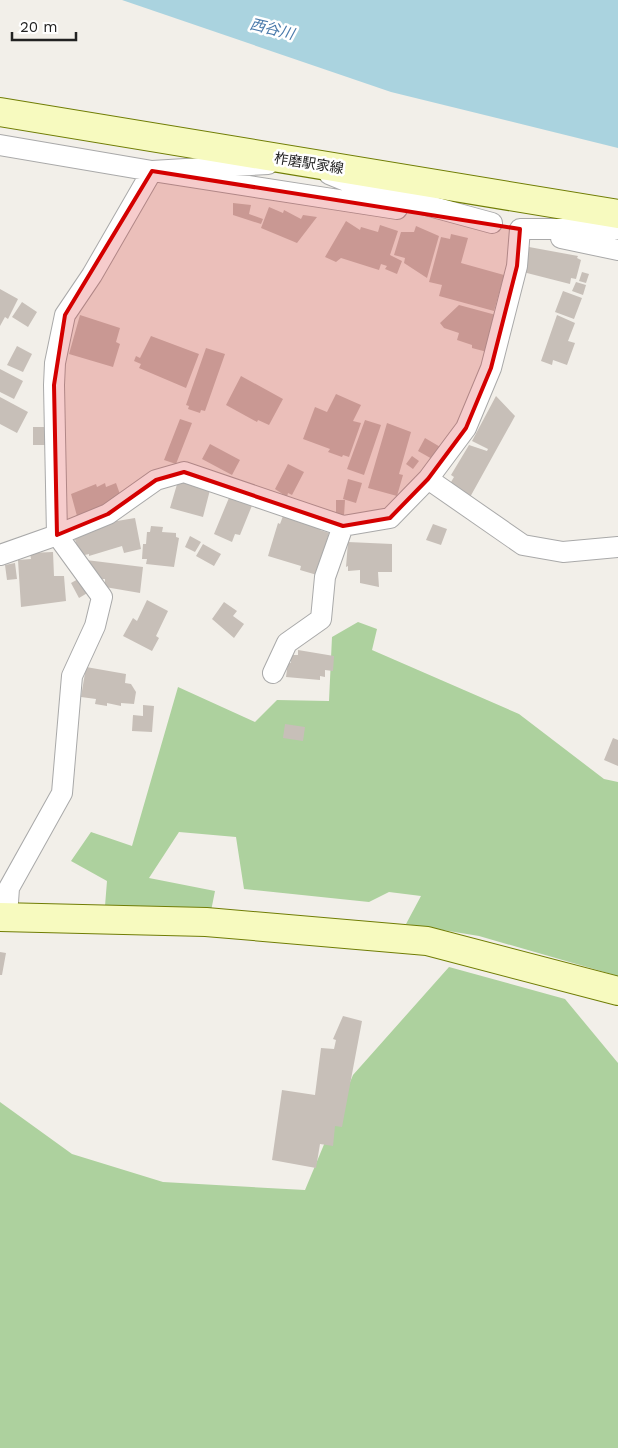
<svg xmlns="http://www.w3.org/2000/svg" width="618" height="1448" viewBox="0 0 618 1448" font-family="'Work Sans','Noto Sans JP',sans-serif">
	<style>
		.forest { fill: #add19e }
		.water { fill: #aad3df }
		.building { fill: #c7bfb8 }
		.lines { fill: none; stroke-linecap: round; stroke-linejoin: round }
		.street-casing { stroke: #a9a9a9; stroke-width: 22 }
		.secondary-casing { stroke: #707d05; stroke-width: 30 }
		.street { stroke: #fff; stroke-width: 20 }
		.secondary { stroke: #f7fabf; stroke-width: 28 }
		.marked { fill: #d40000; fill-opacity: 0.2; stroke: #d40000; stroke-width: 4; stroke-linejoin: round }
		.labels { text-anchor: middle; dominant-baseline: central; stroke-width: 5; stroke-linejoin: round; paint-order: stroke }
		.street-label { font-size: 14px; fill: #222; stroke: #fff }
		.water-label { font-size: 15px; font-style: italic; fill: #4a7aab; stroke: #fff }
	</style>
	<rect width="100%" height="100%" fill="#f2efe9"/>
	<path class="forest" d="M358,622L377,629L372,650L519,714L604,779L618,782V976L479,936L406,924L421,896L389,892L369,902L244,889L236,837L179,832L149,878L215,891L211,911L105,906L107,881L71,861L91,832L132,846L178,687L255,722L277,700L329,701L332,637Z
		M449,967L565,999L618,1063V1448H0V1102L72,1154L163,1182L305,1190L353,1075Z"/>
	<path class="water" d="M122,0H618V148L391,92Z"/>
	<path class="building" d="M233,203L251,205L249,214L263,219L261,224L233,215Z
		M269,207L283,213L284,210L301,219L303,215L317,217L297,243L261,228Z
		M346,221L360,230L361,227L378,232L380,225L398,231L390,255L402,261L397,274L385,269L387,266L381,264L379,270L341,258L336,262L325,257Z
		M416,226L439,236L427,278L404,263L405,258L394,255L401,232H414Z
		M451,234L468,238L461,263L504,275L494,311L439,296L442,285L429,282L441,237L450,239Z
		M529,247L578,256L577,258L581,260L576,279L571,278L570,284L523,272Z
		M582,272L589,274L586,283L579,281Z
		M576,282L586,285L583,295L572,291Z
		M0,289L18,299L8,319L5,317L0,326Z
		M563,291L582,298L574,319L555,312Z
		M22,302L37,312L28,327L12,317Z
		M459,305L496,315L487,352L472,348V345L457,340L459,333L444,328L440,323Z
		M80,315L120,328L116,342L120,344L113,367L69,354Z
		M557,315L575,323L568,341L575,343L567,365L553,360L552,365L541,361Z
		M151,336L199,354L186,388L139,368L141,364L134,361L136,356L140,358Z
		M17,346L32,354L23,372L7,365Z
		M206,348L225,354L205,411L201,410L200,413L188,409L189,406L186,405Z
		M0,369L23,381L14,399L0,392Z
		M241,376L283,399L269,425L258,420L257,422L226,405Z
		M336,394L361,405L353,421L361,423L349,457L343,455L342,457L328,452L330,449L303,439L315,407L327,412Z
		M496,396L515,416L469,499L448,487L454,477L451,475L469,445L487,451L488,449L472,441Z
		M0,397L28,412L17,433L0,424Z
		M180,419L192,423L176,464L164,460Z
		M365,420L381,425L364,475L347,469Z
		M387,423L411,432L399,474L403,475L397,496L368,488Z
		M33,427H49V445H33Z
		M425,438L442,448L434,460L418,451Z
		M210,444L240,460L232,475L202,459Z
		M412,456L419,461L413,469L406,464Z
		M288,464L304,472L292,495L288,493L287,497L275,489Z
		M348,479L362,483L356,503L343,499Z
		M178,481L210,490L203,517L170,508Z
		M105,483L106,487L116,483L121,497L77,516L71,494L96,484L97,487Z
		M231,493L253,503L240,535L235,534L232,542L214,534Z
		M336,500H345L344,516H336Z
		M283,516L321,528L320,530L329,533L317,575L300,570L301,566L268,556L278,523L280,524Z
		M115,518L117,521L135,518L141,549L124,553L122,546L89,556V554L80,556L74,536Z
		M433,524L447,529L441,545L426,540Z
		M151,526L163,527L162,532L176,533V537L179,538L174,567L146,564L147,559H142L143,544H146L147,532H150Z
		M190,536L201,542L195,552L185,547Z
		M348,542L392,544V572H378L379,587L360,583V570L348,571V566L346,567Z
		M203,544L221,554L214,566L196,556Z
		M53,552L54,576H64L66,601L21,607L18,560L31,559L30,553Z
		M86,560L143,567L140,593L105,587V579H95Z
		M15,563L17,579L7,580L5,565Z
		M80,578L89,592L79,598L71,583Z
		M147,600L168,611L156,636L159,638L152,651L123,636L133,618L137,621Z
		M224,602L237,611L233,616L244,624L234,638L212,619Z
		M298,650L334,656L333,671L325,670V677L320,676V680L286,677L288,662L291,663V655H298Z
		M86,667L126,674L125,683L131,684L136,692L134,704L121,703V706L107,703V706L95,704L96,699L81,697Z
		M143,705L154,706L152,732L132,731L133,715L143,716Z
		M285,724L305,727L303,741L283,738Z
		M613,738L618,740V766L604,760Z
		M0,952L6,953L2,975H0Z
		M343,1016L362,1021L342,1127L335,1126L333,1146L320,1144L316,1168L272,1160L282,1090L315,1095L321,1048L334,1049L336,1040L333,1039Z"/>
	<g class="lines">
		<g class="street-casing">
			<path id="street" d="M0,145L152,171L397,209
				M329,174L363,188L492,223
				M561,238L618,250
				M428,479L523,545L563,552L618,547
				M0,555L57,535L108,514L156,480L184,472L343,526L390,518L428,479L466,428L491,368L517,266L520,229H618
				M273,673L287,643L321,619L325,577L343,526
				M7,916L9,888L62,793L72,676L95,626L102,597L57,535L54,385L55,363L65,315L92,275L152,171L268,164"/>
		</g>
		<g class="secondary-casing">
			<path id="secondary" d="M0,112L618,214
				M0,917L206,922L427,941L618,991"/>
		</g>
		<use href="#street" class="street"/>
		<use href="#secondary" class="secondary"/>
	</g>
	<path class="marked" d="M152,171L520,229L517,266L491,368L466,428L428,479L390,518L343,526L184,472L156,480L108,514L57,535L54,385L65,315Z"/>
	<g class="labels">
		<g class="street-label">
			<text transform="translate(309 163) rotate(9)">柞磨駅家線</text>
		</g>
		<g class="water-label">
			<text transform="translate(272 29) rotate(14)">西谷川</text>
		</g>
	</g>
	<path d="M12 32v8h64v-8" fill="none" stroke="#222222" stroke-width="2.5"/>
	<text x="20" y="32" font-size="15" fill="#222222" stroke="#ffffff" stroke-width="4" paint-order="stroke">20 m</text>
</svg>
